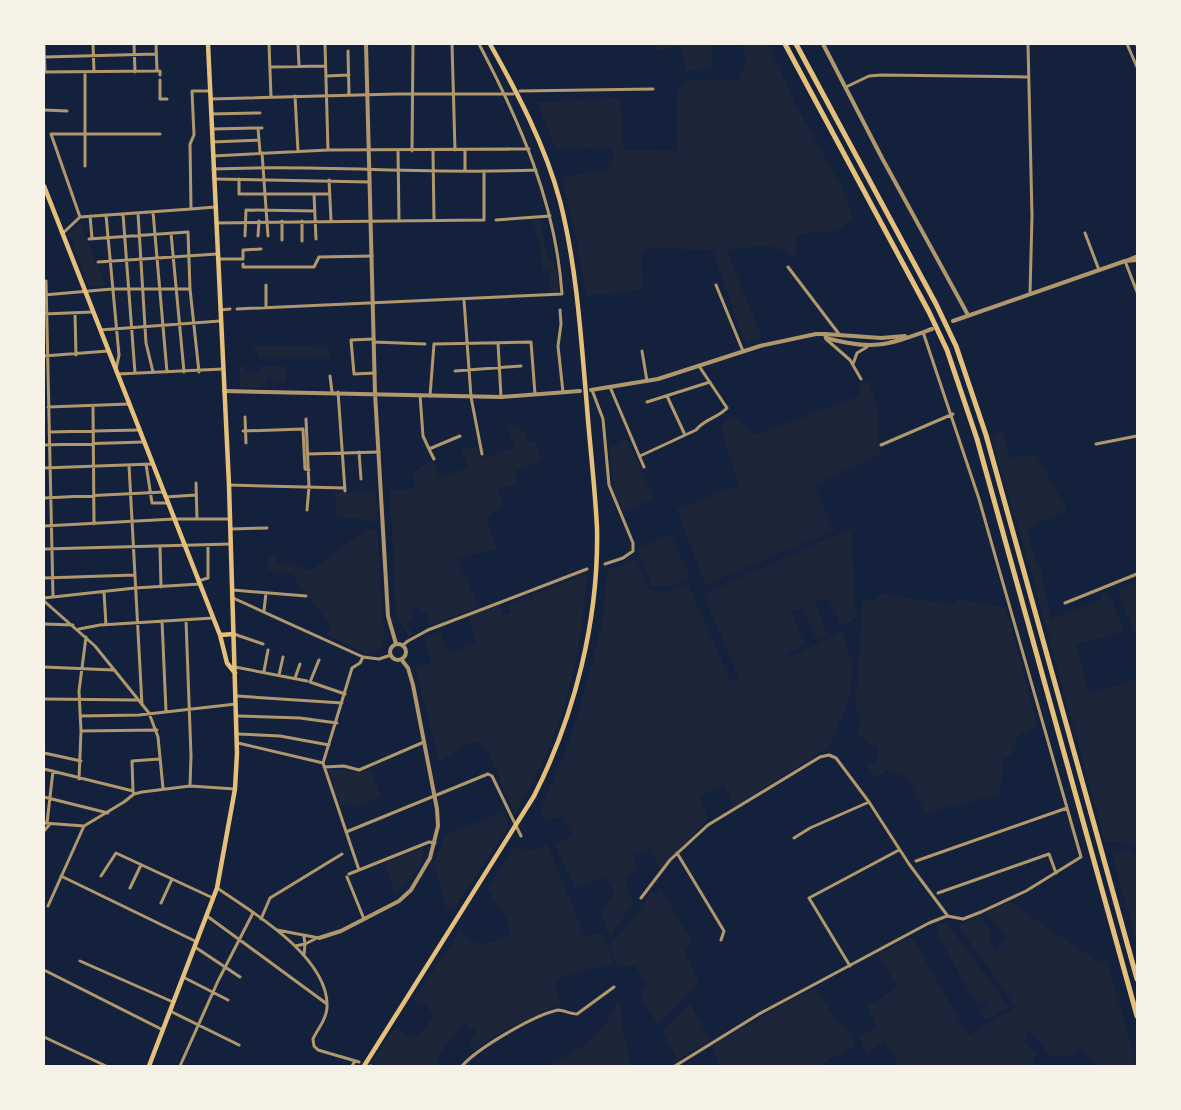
<svg xmlns="http://www.w3.org/2000/svg" width="1181" height="1110" viewBox="0 0 1181 1110" font-family="'Space Grotesk',sans-serif">
	<style>
		.green { fill: #1d2539 }
		.lines { fill: none; stroke-linecap: round; stroke-linejoin: round }
		.minor { stroke: #b1986c; stroke-width: 3 }
		.tertiary { stroke: #b1986c; stroke-width: 4 }
		.secondary { stroke: #e5c07b; stroke-width: 4.5 }
		.primary { stroke: #e5c07b; stroke-width: 4.5 }
		.motorway { stroke: #e5c07b; stroke-width: 5 }
		.rail { stroke: #918062; stroke-width: 2 }
	</style>
	<rect width="100%" height="100%" fill="#14213d"/>
	<path class="green" d="M655,44H715L712,49L711,68L686,71L680,46L658,51Z
		M742,44H768L797,107L842,188L853,217C831,242 820,227 797,236L796,259C777,241 756,247 732,249L727,251L762,338L746,344L712,250L649,248L641,254L643,290L586,296L574,226L562,179C570,173 596,173 608,171L614,156L613,149L555,147L537,102L620,98L624,149L677,151V92L689,79L738,80L746,62Z
		M541,220L546,226L541,227L548,260H553L555,270H557L559,291L551,294L549,270H543L540,246L533,221Z
		M80,223L105,285L89,286L74,249V242L68,234Z
		M254,346L329,347L330,357H258V350H254Z
		M240,366H245L246,373H259V366H286V381L276,382L274,387L272,379H266L265,387H240Z
		M868,381L878,407L880,455L814,485L834,530L705,585L677,509L739,485L720,425L734,416L755,435L862,395L858,385Z
		M520,424L521,432L526,433L528,443L536,442L542,461L515,471L518,483L498,489L503,505L486,518L497,549L457,558L479,606L429,626L426,612L420,613L418,607L411,611L412,619L405,623L413,634L409,636L396,616L390,491L416,488L412,472L433,461L440,477L468,468L461,449L478,447L482,458L512,449L514,446L508,427Z
		M1002,431L1010,458L1036,454L1067,510L1027,529L1037,566H1040L1051,620L1102,599L1100,594H1105L1112,601L1124,631L1075,645L1090,694L1137,679V848L1128,844L1105,842L1027,557L991,437Z
		M626,439L654,498L624,512L614,491L610,448Z
		M376,492L377,522L336,516L335,493Z
		M377,529L384,637L381,648L368,654L327,635L331,626L291,574L267,570L268,557H277V563L294,564L310,571L365,530Z
		M848,530L851,531L856,617L842,627L828,598L815,603L827,634L817,640L802,608L791,612L804,643L785,655H796L844,630L846,645L853,664L849,700L829,747L734,807L724,785L700,796L708,819L659,870L651,848L633,855L637,868L624,879L633,903L610,936L601,914L614,892L605,878L575,887L555,844L572,835L563,816L546,820L540,811L569,743L591,667L602,624L608,570L635,559L649,590L667,593L688,584L731,681L739,678L703,594Z
		M670,534L691,578C679,582 665,590 653,585L637,550Z
		M586,574C585,630 571,690 551,743C542,767 527,791 515,815L489,753L480,742L466,745L439,762L415,668L432,663L424,638L439,631L449,654L476,642L468,617L499,604L504,615L511,613L509,605Z
		M1137,582V640L1118,591Z
		M881,594L955,605L957,599L1006,608L1037,726L1018,736L1010,756L1003,760L1000,794L925,813L907,777L889,769L874,778L865,761L876,765L878,747L867,743L857,732L862,715L855,711L863,599L874,601Z
		M343,769L359,773L370,769L381,796L354,807L351,803L340,806L329,770Z
		M503,812L509,827L454,908L447,909L435,869L432,868L445,835Z
		M547,844L585,936L602,933L614,963L569,974L555,981L561,1003L500,1032L474,1051L469,1043L476,1031L463,1023L436,1059L441,1066H382L372,1062L396,1026L413,1040L426,1027L433,1016L427,1005L413,1000L460,932C481,951 485,944 510,935L507,919L487,889L514,848L534,850Z
		M424,847C425,867 409,880 396,894L384,863Z
		M1127,850L1137,856V945L1112,853Z
		M661,890L692,941L685,952L699,982L658,1025L640,996L647,985L635,966L617,965L609,945L632,921L651,891L656,893Z
		M1009,902L1097,961H1107L1137,1066H1097L1081,1048L1066,1058L1060,1055L1052,1058L1029,1030L1024,1042L1037,1055L1032,1061L1036,1066H899L885,1041L866,1054L860,1037L877,1026L867,1006L898,987L878,955L912,937L968,1035L1016,1007L958,925L979,916L992,933L988,942L997,952L1007,937L985,913Z
		M947,923L1009,1007L986,1020L979,1010L988,1006L986,1000L976,1004L935,930L938,928L936,925Z
		M816,989L837,1021L850,1032L856,1045L818,1066H721L712,1047L798,996Z
		M619,1001C623,1012 620,1022 623,1032C628,1048 630,1048 629,1066H554L552,1062C582,1052 605,1030 619,1001Z
		M690,1004L710,1040L678,1060L662,1031Z"/>
	<g class="lines">
		<path class="minor" d="M44,44L45,72
			M93,44L94,72
			M134,44L135,72
			M156,44L157,71
			M269,44L271,97
			M298,44L299,66
			M325,44L328,150
			M452,44L455,150
			M1028,44L1032,216L1030,294
			M1127,44L1137,67
			M348,51L349,95
			M45,57L156,54
			M270,67L325,66
			M44,72L157,71H160V75
			M85,72V166
			M326,76L349,75
			M160,80V99H167
			M846,87L869,76L882,75L1029,77
			M210,91H192L194,135L190,144L191,209L215,207
			M520,91L653,89
			M295,96L298,151
			M211,99L396,94H513
			M44,110L67,111
			M211,114L260,113
			M258,128L260,152
			M212,129L262,128
			M212,142L259,140
			M398,150L399,220
			M433,150L434,220
			M465,150V171
			M412,151L413,44
			M262,153L268,236
			M213,156L328,150L529,149
			M213,169C321,164 428,175 536,170
			M214,179L370,182
			M239,179V194H330
			M329,180L331,220
			M314,194L316,239
			M153,212L167,372
			M138,213L146,343L153,372
			M123,214L135,373
			M106,215L119,355L116,370
			M90,216L92,238
			M80,217L51,134H160
			M496,220L550,216
			M282,221V240
			M216,223L484,220V171
			M171,233L184,372
			M1085,233L1099,270
			M62,234L80,217L191,209
			M245,236L246,210L315,211
			M258,236L259,221
			M89,239L188,232L190,289L199,372
			M302,241V221
			M1137,256L1125,261L1137,292
			M218,259H243V250L261,249
			M98,262L217,254
			M243,264V267H314L319,257L372,256
			M788,267L839,334
			M46,281L53,597
			M716,285L743,351
			M44,295L112,289H190
			M464,300L471,397L482,454
			M266,307V285
			M237,309L562,294C556,204 520,122 479,44
			M220,310L230,309
			M560,310L561,324L558,346L563,392
			M75,313L76,355
			M44,314L92,312
			M100,330L220,321
			M374,339L351,340L354,374L375,373
			M826,339L850,360L861,379
			M374,342L425,344
			M498,343L501,397
			M642,351L647,381
			M44,356L108,351
			M853,364L857,353L867,347
			M455,371L521,366
			M118,374L223,369
			M330,376L332,392
			M610,387L644,467
			M592,390L603,419L609,485L633,543V551L623,558L605,564
			M338,392L345,491
			M420,395L423,436L429,449L460,436
			M430,396L434,344L531,342L535,394
			M667,396L685,435
			M647,402L710,382
			M93,406L94,524
			M48,407L129,404
			M245,417L246,443
			M306,419L309,487L307,510
			M243,431L303,429L305,469L309,470
			M49,432L139,430
			M1096,444L1137,436
			M44,445L144,442
			M881,445L953,414
			M429,449L434,459
			M359,452L361,479
			M308,454L379,452
			M640,456L696,430C704,419 718,418 727,408L699,366
			M146,464L152,503H168
			M129,465L142,705
			M44,468L152,464
			M196,483L197,519
			M229,485L345,488
			M165,497L196,495
			M44,498L164,492
			M44,526L174,519H230
			M231,529L267,528
			M160,547L161,587
			M44,549L231,544
			M44,578L134,575
			M198,581L208,578V545
			M233,590L306,596
			M104,592L106,625
			M44,598L135,588L200,584
			M233,598L363,657L379,659L391,655
			M44,601L95,646L149,713L158,737L163,788
			M1065,603L1137,574
			M264,611L266,593
			M186,620L191,756L190,786
			M162,621L166,711
			M44,624L73,625
			M79,629L100,625L213,618
			M234,634L263,644
			M403,645L408,641L428,630L587,569
			M319,660L310,682L345,694
			M44,667L113,670
			M235,667L307,681
			M264,671L268,650
			M279,675L283,657
			M295,678L300,664
			M237,696L342,703
			M44,699L137,700
			M80,716L139,715L236,704
			M237,716L300,718L337,723
			M81,731L157,730
			M238,734L280,736L329,745
			M238,743L323,763
			M44,753L81,761
			M324,767L344,766L359,770L424,742
			M44,769L133,791L134,794
			M79,779L81,731L79,691L86,637
			M133,791L132,761L159,759
			M44,797L108,813
			M44,823L84,826L124,802L134,794L142,792L190,786L235,789
			M47,823L53,771
			M44,831L50,824
			M346,832L488,774L492,776L521,836
			M794,838L810,828L869,802
			M677,853L724,931L721,940
			M916,861L1067,808
			M359,870L323,763L352,668L360,663L363,657
			M349,874L429,842L435,843
			M61,876L197,942
			M101,876L116,853L213,898
			M347,877L364,919
			M130,888L141,865
			M217,888C253,912 330,958 327,1008C326,1021 318,1028 313,1039L314,1046L318,1050L359,1062
			M938,893L1049,854L1056,873
			M641,898L670,860L708,825L820,757L829,755L836,758L869,802L909,864L947,915
			M161,903L172,879
			M48,906L84,826
			M207,916L327,1004
			M261,919L270,898L342,854
			M277,930L319,938
			M295,946L305,944L304,937
			M195,947L240,977
			M304,955L305,944L315,939
			M80,961L173,1002
			M850,966L809,898L899,850
			M44,970L163,1030
			M183,977L228,1000
			M170,1011L239,1045
			M44,1037L106,1066
			M180,1066L218,981L253,913
			M352,1066L355,1061
			M370,1066H371
			M462,1066C478,1048 534,1015 558,1010C563,1010 571,1014 577,1014L614,987
			M675,1066L759,1014L929,923L947,916L963,919L981,912L1026,891L1081,857L979,499L923,332"/>
		<path class="tertiary" d="M366,44L375,393L388,616L396,644
			M823,44L882,158L968,315
			M953,321L1125,261L1137,260
			M825,334L881,338L905,336
			M591,390L658,379L760,346L816,334H825L826,338C874,351 887,345 932,329
			M224,391L501,397L580,391
			M390 652a8 8 0 1 1 16 0a8 8 0 1 1-16 0Z
			M319,938L341,931L399,901L411,890L430,858L438,826L437,809L413,685L408,668L401,659"/>
		<path class="secondary" d="M44,186L220,635L227,663L235,673
			M220,635L234,634
			M149,1066L217,888L235,789L237,753L229,485L208,44"/>
		<path class="primary" d="M364,1066L534,796C575,715 599,619 597,528C595,487 590,447 587,407C581,338 577,268 560,201C545,145 518,94 490,44"/>
		<path class="motorway" d="M785,44L929,312L947,350L977,439L1137,1016
			M796,44L936,304L956,346L986,435L1137,979"/>
		<path class="rail" d="M1136,44L1137,47"/>
	</g>
	<rect width="1181" height="1110" fill="none" stroke="#f6f1e7" stroke-width="90"/>
</svg>
